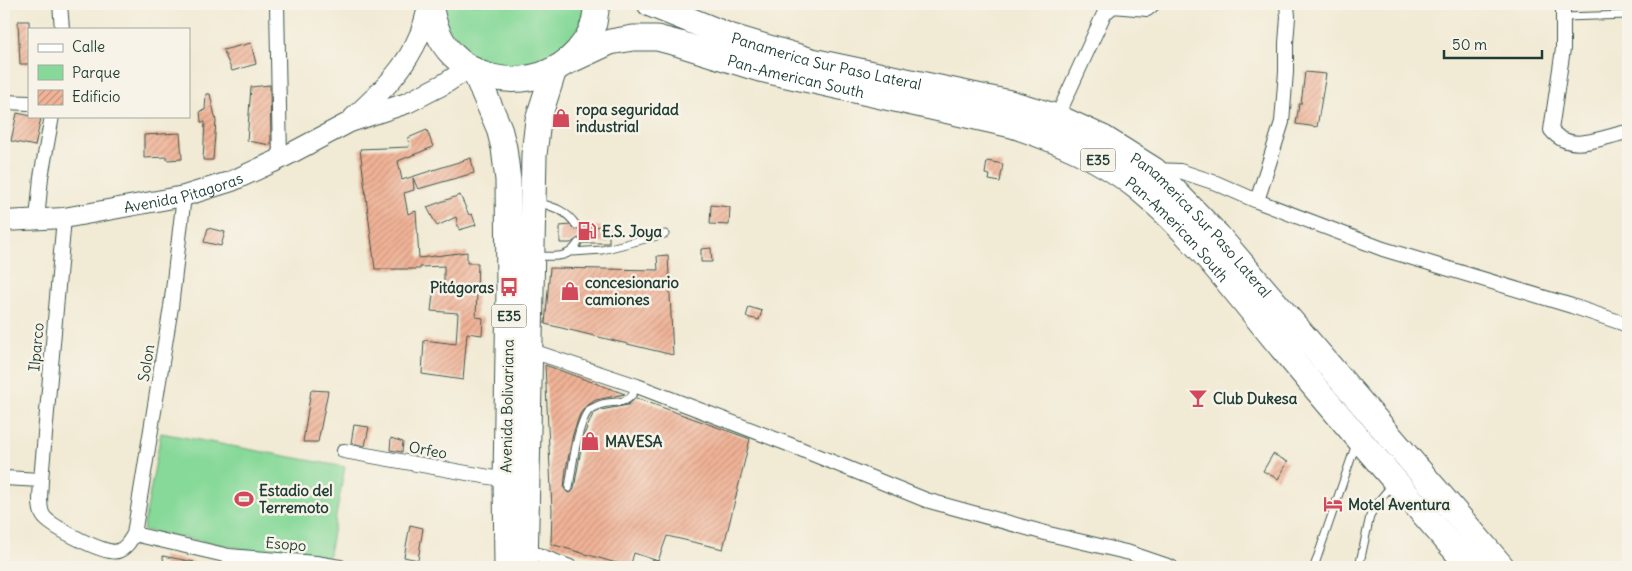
<svg xmlns="http://www.w3.org/2000/svg" width="1632" height="571" viewBox="0 0 1632 571" font-family="Delius,sans-serif">
	<style>
		.park { fill: #87d999; stroke: #538b66 }
		.building { fill: url(#building-hatch) }
		.lines { fill: none; stroke-linecap: round; stroke-linejoin: round }
		.lane-casing { stroke: #3e574c; stroke-width: 9 }
		.street-casing { stroke: #3e574c; stroke-width: 16 }
		.secondary-casing { stroke: #3e574c; stroke-width: 22 }
		.highway-casing { stroke: #3e574c; stroke-width: 27 }
		.lane { stroke: #fff; stroke-width: 7 }
		.street { stroke: #fff; stroke-width: 14 }
		.secondary { stroke: #fff; stroke-width: 20 }
		.highway { stroke: #fff; stroke-width: 25 }
		.labels { text-anchor: middle; dominant-baseline: central; stroke-width: 5; stroke-linejoin: round; paint-order: stroke }
		.shield { fill: #f7f3e8; stroke: #60746a; stroke-width: 1 }
		.shield-label { font-size: 14px; font-weight: bold; fill: #1f3d34 }
		.street-label { font-size: 15px; fill: #1f3d34; stroke: #f7f3e8 }
		.poi-label { font-size: 15px; font-weight: bold; fill: #1f3d34; stroke: #f7f3e8; text-anchor: start }
	</style>
	<defs>
		<pattern id="building-hatch" width="6" height="6" patternUnits="userSpaceOnUse" patternTransform="scale(1.25)"><rect width="6" height="6" fill="#f1b397"/><path d="M-1 1l2-2M0 6l6-6M5 7l2-2" fill="none" stroke="#c3937c"/></pattern>
	</defs>
	<rect width="100%" height="100%" fill="#f7f3e8"/>
	<filter id="ink" filterUnits="userSpaceOnUse"><feTurbulence type="fractalNoise" baseFrequency=".02" numOctaves="2"/><feDisplacementMap in="SourceGraphic" scale="10" xChannelSelector="R" yChannelSelector="G"/><feConvolveMatrix kernelMatrix="1 2 1 2 8 2 1 2 1" color-interpolation-filters="sRGB"/></filter>
	<filter id="wash" filterUnits="userSpaceOnUse"><feTurbulence type="fractalNoise" baseFrequency=".0096" numOctaves="4" result="noise"/><feDisplacementMap in="SourceGraphic" scale="20" xChannelSelector="R" yChannelSelector="G"/><feGaussianBlur stdDeviation="1.12" result="paint"/><feColorMatrix in="noise" values="0 0 0 0 0 0 0 0 0 0 0 0 0 0 0 0 0 1.4 0 .05"/><feComposite in="paint" operator="in"/></filter>
	<g filter="url(#wash)">
		<rect width="100%" height="100%" fill="#f1ead4"/>
		<path class="park" d="M440,4H587C582,62 506,93 463,51C449,37 446,22 440,4Z
			M161,433L345,467L327,565L143,530Z"/>
		<g id="blocks">
			<path class="building" d="M18,21H29V64H20Z
				M251,43L256,64L232,71L223,50Z
				M1305,72L1326,74L1317,127L1296,124L1299,104H1301Z
				M270,85L271,145L247,141L251,87Z
				M206,94H210L216,121L213,160H203L205,122H201L200,111L205,110Z
				M17,113L41,118L35,146L11,141Z
				M427,130L433,147L398,161L402,180L471,158L474,173L418,189L413,178L414,190L404,193L408,214L416,211L419,258L467,252V263H478L476,317L483,318L482,335L467,333L463,380L422,374L424,340L456,344L458,313L431,311L434,286L444,287V266L420,267V269H375L360,149L409,147L408,138Z
				M180,133L182,159L167,160V157L144,158V135Z
				M987,161L1003,164L1000,182L989,180L990,175L985,174Z
				M460,195L469,215L472,214L476,225L459,230L456,217L437,226L427,207Z
				M711,205L730,207L729,225L710,224Z
				M570,225L576,230L580,229L581,226L609,227V243H583L581,239L578,238L571,243H560V226Z
				M208,228L225,232L221,246L204,242Z
				M711,248L712,262H701V249Z
				M668,255L673,355L545,324L550,268L658,270L657,256Z
				M749,307L762,311L759,320L746,317Z
				M545,365L625,394L596,400L586,406L580,414L573,434L566,469L564,488L568,493H571L574,489L583,437L593,414L601,410L628,405L636,398L750,439L723,549L667,536L658,561L634,553L630,567L551,544L552,510Z
				M311,390L328,391L318,442H303Z
				M354,425L369,427L365,446L351,443Z
				M391,438L403,442L402,452L390,450Z
				M1273,454L1288,462L1278,479L1263,471Z
				M410,525L423,528L418,560L404,557Z
				M163,556L194,562V567H164Z"/>
		</g>
	</g>
	<g filter="url(#ink)">
		<use href="#blocks" fill-opacity="0" stroke="#3e574c" stroke-width="1"/>
		<g class="lines">
			<g class="lane-casing">
				<path id="lane" d="M1564,17L1628,15
					M537,202C554,207 566,210 576,225
					M573,252L602,250L665,234
					M536,256C553,256 568,260 578,243
					M569,488C572,469 577,424 589,410C592,408 596,407 599,405C618,399 628,408 637,386
					M1314,567L1356,444
					M1359,567L1370,516L1376,504L1392,485"/>
			</g>
			<g class="street-casing">
				<path id="street" d="M60,4L62,29
					M277,4L280,159
					M1563,4V49L1551,130C1571,155 1603,136 1628,132
					M4,102L29,103
					M1057,117L1104,14L1113,6L1147,9L1153,4
					M1155,170L1180,171L1216,183L1257,201L1383,249L1572,306L1628,325
					M1257,201L1282,122L1286,72V43L1288,17L1287,4
					M64,218L41,480C41,490 37,510 45,518C54,528 107,556 118,551C126,548 130,541 134,534L171,307L184,196
					M37,220L41,177L52,116
					M529,350L637,386L788,444L926,500L1049,534L1130,553L1171,567
					M344,451L506,480
					M4,478L41,480
					M134,534L229,556L316,563L340,567
					M525,550L570,567"/>
			</g>
			<g class="secondary-casing">
				<g id="secondary">
					<path d="M353,118C380,93 406,69 420,34C424,25 426,14 429,4"/>
					<path id="s1" d="M4,221L64,218L184,196L232,181L280,159L350,122L407,103L444,84L469,68"/>
				</g>
			</g>
			<g class="highway-casing">
				<g id="highway">
					<path d="M430,4C433,23 439,41 453,55C496,99 575,81 594,23C595,17 596,10 597,4"/>
					<path id="s2" d="M650,4L729,36L812,61L1010,103L1057,117L1103,138L1154,170L1218,236L1502,567"/>
					<path id="s3" d="M567,62L610,42L633,38H657L680,44L760,69L1012,125C1056,140 1100,157 1137,187C1193,233 1237,294 1283,349C1344,423 1407,495 1470,567"/>
					<path d="M474,70L499,128L504,148L508,180L509,287L506,480L507,567"/>
					<path d="M525,567L534,155L538,120L554,70"/>
				</g>
			</g>
			<use href="#lane" class="lane"/>
			<use href="#street" class="street"/>
			<use href="#secondary" class="secondary"/>
			<use href="#highway" class="highway"/>
		</g>
	</g>
	<defs>
		<g id="shop-bare" transform="scale(1.5)"><path d="M-5-2.5h2.3a2.7 3.5 0 0 1 5.4 0H5L5.5 6h-11ZM-1.5-2.5h3a1.5 2.3 0 0 0-3 0Z" fill="#d1495b" stroke="#f7f3e8" stroke-width="2.5" paint-order="stroke"/></g>
		<g id="fuel-bare" transform="scale(1.5)"><path d="M-5.5-6h7V0h2V4h1.3V-2.5L3-4.5l.8-.8L6-3V5H2.5V1h-1V6h-7ZM-4.2-4.7v3.2H.2V-4.7Z" fill="#d1495b" stroke="#f7f3e8" stroke-width="2.5" paint-order="stroke"/></g>
		<g id="bus-bare" transform="scale(1.5)"><path d="M-5-6H5V4H4V6H2V4H-2V6H-4V4H-5ZM-3.5-4V0h7V-4ZM-3.5 1.2v1.5H-2V1.2ZM2 1.2v1.5H3.5V1.2Z" fill="#d1495b" stroke="#f7f3e8" stroke-width="2.5" paint-order="stroke"/></g>
		<g id="bar-bare" transform="scale(1.5)"><path d="M-6-5H6L.8 .8V4.5H3.5V6h-7V4.5H-.8V.8Z" fill="#d1495b" stroke="#f7f3e8" stroke-width="2.5" paint-order="stroke"/></g>
		<g id="stadium-bare" transform="scale(1.5)"><path d="M0-5a6.5 5 0 1 0 0 10a6.5 5 0 1 0 0-10ZM-3.5-1.8h7v3.6h-7Z" fill="#d1495b" stroke="#f7f3e8" stroke-width="2.5" paint-order="stroke"/></g>
		<g id="hotel-bare" transform="scale(1.5)"><path d="M-6-4.5h1.5V1H6V5H4.5V3h-9V5H-6ZM-4 0a1.8 1.8 0 1 1 3.6 0ZM.5 0V-2.5h3Q6-2.5 6 0Z" fill="#d1495b" stroke="#f7f3e8" stroke-width="2.5" paint-order="stroke"/></g>
	</defs>
	<g fill-rule="evenodd">
		<use href="#shop-bare" x="561" y="118"/>
		<use href="#fuel-bare" x="587" y="231"/>
		<use href="#bus-bare" x="509" y="287"/>
		<use href="#shop-bare" x="570" y="291"/>
		<use href="#bar-bare" x="1198" y="398"/>
		<use href="#shop-bare" x="590" y="441"/>
		<use href="#stadium-bare" x="244" y="499"/>
		<use href="#hotel-bare" x="1333" y="504"/>
	</g>
	<g class="labels">
		<g class="shield">
			<rect x="1080.5" y="148.5" width="35" height="23" rx="4"/>
			<rect x="491.5" y="304.5" width="35" height="23" rx="4"/>
		</g>
		<g class="shield-label">
			<text x="1098" y="160">E35</text>
			<text x="509" y="316">E35</text>
		</g>
		<g class="street-label">
			<text stroke="none"><textPath href="#s2" startOffset="186">Panamerica Sur Paso Lateral</textPath></text>
			<text stroke="none"><textPath href="#s3" startOffset="239">Pan-American South</textPath></text>
			<text stroke="none"><textPath href="#s1" startOffset="182">Avenida Pitagoras</textPath></text>
			<text stroke="none"><textPath href="#s2" startOffset="606">Panamerica Sur Paso Lateral</textPath></text>
			<text stroke="none"><textPath href="#s3" startOffset="659">Pan-American South</textPath></text>
			<text transform="translate(36 347) rotate(-85)">Ilparco</text>
			<text transform="translate(146 363) rotate(-81)">Solon</text>
			<text transform="translate(507 406) rotate(-89)">Avenida Bolivariana</text>
			<text transform="translate(428 450) rotate(10)">Orfeo</text>
			<text transform="translate(286 544) rotate(5)">Esopo</text>
		</g>
		<g class="poi-label">
			<text x="576" y="109">ropa seguridad<tspan x="576" dy="17">industrial</tspan></text>
			<text x="602" y="231">E.S. Joya</text>
			<text x="585" y="282">concesionario<tspan x="585" dy="17">camiones</tspan></text>
			<text x="494" y="287" text-anchor="end">Pitágoras</text>
			<text x="1213" y="398">Club Dukesa</text>
			<text x="605" y="441">MAVESA</text>
			<text x="259" y="490">Estadio del<tspan x="259" dy="17">Terremoto</tspan></text>
			<text x="1348" y="504">Motel Aventura</text>
		</g>
	</g>
	<rect width="1632" height="571" fill="none" stroke="#f7f3e8" stroke-width="20"/>
	<rect x="28" y="28" width="162" height="90" fill="#f7f3e8" stroke="#a1aaa0"/>
	<rect x="38" y="44" width="25" height="8" fill="#ffffff" stroke="#a1aaa0"/>
	<text x="72" y="52" font-size="15" fill="#1f3d34">Calle</text>
	<rect x="38" y="65" width="25" height="15" fill="#87d999" stroke="#a1aaa0"/>
	<text x="72" y="78" font-size="15" fill="#1f3d34">Parque</text>
	<rect x="38" y="90" width="25" height="15" fill="url(#building-hatch)" stroke="#a1aaa0"/>
	<text x="72" y="102" font-size="15" fill="#1f3d34">Edificio</text>
	<path d="M1444 50v8h98v-8" fill="none" stroke="#1f3d34" stroke-width="2.5"/>
	<text x="1452" y="50" font-size="15" fill="#1f3d34" stroke="#f7f3e8" stroke-width="4" paint-order="stroke">50 m</text>
</svg>
